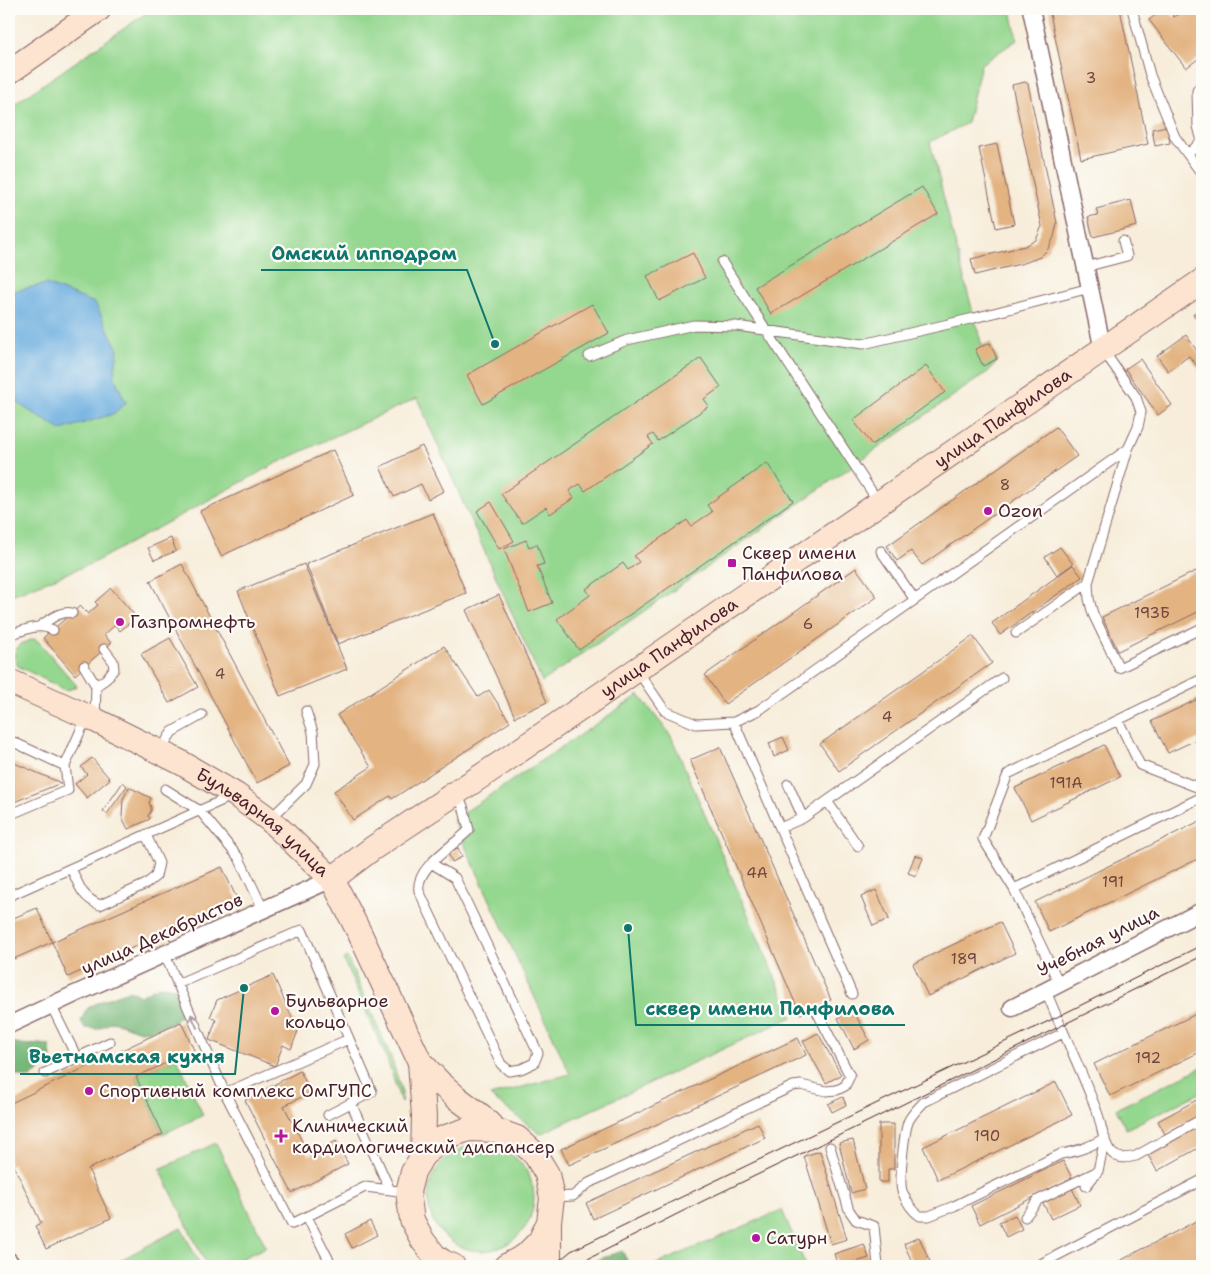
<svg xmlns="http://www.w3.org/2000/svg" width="1211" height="1275" viewBox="0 0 1211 1275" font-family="'Shantell Sans',sans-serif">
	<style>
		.green { fill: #94d78f; stroke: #6f7b5d }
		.forest { fill: #77b87a; stroke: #606c52 }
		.water { fill: #6aaddf; stroke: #5a6685 }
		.building { fill: #e3b381 }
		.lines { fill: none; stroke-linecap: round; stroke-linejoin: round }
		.service-casing { stroke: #876768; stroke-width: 11 }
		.minor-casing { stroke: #876768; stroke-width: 19 }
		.secondary-casing { stroke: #876768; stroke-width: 26 }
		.service { stroke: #fff; stroke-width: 9 }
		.minor { stroke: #fff; stroke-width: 16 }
		.secondary { stroke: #fde4d0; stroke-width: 24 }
		.tram { stroke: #4a1f2b; stroke-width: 1 }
		.oneway { stroke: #ae9aa0 }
		.poi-dot { fill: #b5179e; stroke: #fdfcf7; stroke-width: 2 }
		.labels { text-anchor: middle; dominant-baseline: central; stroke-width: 4.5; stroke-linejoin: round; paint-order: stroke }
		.number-label { font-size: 15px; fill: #704440 }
		.street-label { font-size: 18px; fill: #4a1f2b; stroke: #fdfcf7 }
		.poi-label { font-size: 18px; fill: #4a1f2b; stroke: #fdfcf7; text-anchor: start }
		.leader { fill: none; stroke: #0f766e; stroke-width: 2 }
		.callout-dot { fill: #0f766e; stroke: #fdfcf7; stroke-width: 2 }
		.callout-label { font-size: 19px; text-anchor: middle; font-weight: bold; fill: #0f766e; stroke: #fdfcf7; stroke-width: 4.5; stroke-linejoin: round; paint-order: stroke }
	</style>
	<rect width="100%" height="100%" fill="#fdfcf7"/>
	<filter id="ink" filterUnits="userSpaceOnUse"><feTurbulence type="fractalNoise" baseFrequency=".02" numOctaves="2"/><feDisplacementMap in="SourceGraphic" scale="10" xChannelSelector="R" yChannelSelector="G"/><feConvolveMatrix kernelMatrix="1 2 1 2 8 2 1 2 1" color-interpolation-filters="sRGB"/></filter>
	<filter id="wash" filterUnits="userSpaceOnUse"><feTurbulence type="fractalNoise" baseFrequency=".0096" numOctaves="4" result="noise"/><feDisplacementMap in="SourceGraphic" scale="20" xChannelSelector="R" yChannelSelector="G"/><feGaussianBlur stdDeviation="1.12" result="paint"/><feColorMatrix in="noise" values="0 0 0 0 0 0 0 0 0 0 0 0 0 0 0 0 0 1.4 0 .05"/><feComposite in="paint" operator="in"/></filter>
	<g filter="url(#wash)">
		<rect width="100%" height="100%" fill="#f7edda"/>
		<path class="green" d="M156,9H1011L1017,40L981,64L967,123L930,142L963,275L982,346L990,343L997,359L996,363L989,371L542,682L417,398L275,464L93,563L9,596V108L145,14Z
			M35,639L39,642L77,686L71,689L65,690L18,666C17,664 15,661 15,658C13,646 25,641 35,639Z
			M639,695L671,736L792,1017L540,1134L490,1096L570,1074L453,820Z
			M347,957L391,1057L402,1093L401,1102L387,1059L343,959Z
			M177,1058L203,1115L163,1134L136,1077Z
			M1202,1067V1092L1126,1129L1116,1109Z
			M216,1143L266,1247L225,1266H207L160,1169Z
			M428 1198a53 53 0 1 1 106 0a53 53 0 1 1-106 0Z
			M782,1210L806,1266H652Z
			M181,1228L201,1266H109Z"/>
		<path class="forest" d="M162,986L176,988L185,1011L174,1022L151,1030L140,1031L121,1024L112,1022L98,1029L85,1028L81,1021C83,1018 84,1013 86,1010C90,1004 121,994 130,990L140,996L157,987Z
			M9,1042L28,1045L38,1044L49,1045L51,1057L44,1067L30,1078L16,1075L9,1076Z
			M622,1251L629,1264L626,1266H588L589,1263Z"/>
		<path class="water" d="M46,284L95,303L118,350L114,376L126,403L113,414L61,430L23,407L9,394V294L10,292Z"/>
		<g id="blocks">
			<path class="building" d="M1049,9H1120L1148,144L1081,159Z
				M1163,9H1168L1174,17L1185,9H1202V56L1186,68L1149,20Z
				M1025,82L1028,84L1057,223L1054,237L1048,249L1040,257L1024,263L975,275L971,259L1025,246L1036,240L1042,226L1012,85Z
				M1167,126L1170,143L1155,146L1152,129Z
				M997,144L1014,224L996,228L979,148Z
				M922,187L938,214L771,314L755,287Z
				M1131,200L1137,226L1093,237L1088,217L1098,215L1096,209Z
				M693,253L705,278L659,301L647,276Z
				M592,304L609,333L483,404L467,375Z
				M1202,308V326L1193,314Z
				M1186,335L1202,358V368L1200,370L1189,356L1168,371L1157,356Z
				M990,343L997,359L983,366L975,349Z
				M701,358L721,387L704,399L709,406L658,441L653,434L648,437L653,444L585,491L580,484L569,491L574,498L550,514L546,507L522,523L501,494Z
				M1140,359L1172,405L1158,415L1125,369Z
				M926,366L945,392L872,445L853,420Z
				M1056,427L1077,456L922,565L911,551L897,561L887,546Z
				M422,446L444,491L428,499L421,484L394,497L380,467Z
				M333,450L354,495L221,556L200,511Z
				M767,463L793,501L579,650L557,619L590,595L586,589L623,563L628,570L639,562L634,556L687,520L691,526L712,512L707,505Z
				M491,502L514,541L499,549L477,511Z
				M433,513L466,593L338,644L306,564Z
				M171,538L176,551L154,560L148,548Z
				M526,540L529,547L537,544L544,564L537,566L552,603L529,612L504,549Z
				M1060,547L1073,564L1057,575L1045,557Z
				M182,564L289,766L257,783L150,581Z
				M304,564L347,669L280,696L238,591Z
				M1073,565L1082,577L1000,635L992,623Z
				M856,568L877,597L725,704L705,675Z
				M1202,568V610L1118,651L1102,617Z
				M111,588L136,617L120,631L115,625L104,635L111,643L75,675L43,638L80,606L88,614L98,605L95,602Z
				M499,595L547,702L515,717L466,610Z
				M973,636L992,663L839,771L820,744Z
				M170,638L198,687L169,703L141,654Z
				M444,646L478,697L489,690L510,722L392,799L390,796L353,820L334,791L371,767L337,715Z
				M1202,697V737L1168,753L1152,721Z
				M783,737L789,750L774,757L769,743Z
				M1104,745L1120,777L1031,820L1015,788Z
				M720,747L831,1000L800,1014L690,760Z
				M9,754L14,757L12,762L61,783L9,804Z
				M92,758L110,779L87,798L75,784L87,774L81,767Z
				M123,782L127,786L107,814L103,811Z
				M129,787L151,798L149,803L151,807V811L148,816L150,819L128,829L122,817L123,799Z
				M1200,821L1202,826V857L1049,932L1035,902Z
				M458,848L462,857L452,862L448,853Z
				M915,855L923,858L916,876L908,873Z
				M222,867L238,901L167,933L171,942L162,946L149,952L145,942L68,977L52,942Z
				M876,890L889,919L873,926L861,897Z
				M37,908L52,942L9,961V920Z
				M1000,922L1015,953L928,996L913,964Z
				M273,975L298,1031L291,1049L283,1045L275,1066L209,1040L216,1020L210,1017L217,1000Z
				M853,1010L869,1040L854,1049L838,1018Z
				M1202,1011V1051L1110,1096L1094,1064Z
				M181,1022L194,1050L136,1077L163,1134L88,1169L111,1218L46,1249L35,1226L41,1223L13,1164L9,1166V1104Z
				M818,1033L841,1075L826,1083L803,1041Z
				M798,1038L806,1055L569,1165L561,1149Z
				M300,1071L311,1092L284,1106L309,1155L336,1141L348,1164L292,1193L245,1100Z
				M1056,1082L1072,1115L938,1180L923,1147Z
				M843,1097L846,1105L832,1112L828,1104Z
				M1202,1097V1113L1165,1134L1158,1121Z
				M758,1123L765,1138L593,1219L586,1203Z
				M879,1124H894V1169H888V1182H879Z
				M1202,1125V1146L1157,1171L1148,1155Z
				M853,1140L865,1189L851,1193L839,1143Z
				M820,1151L847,1239L831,1244L804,1156Z
				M1063,1161L1072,1178L980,1224L971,1206Z
				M1072,1188L1080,1205L1051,1219L1043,1203Z
				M1015,1215L1022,1229L1006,1237L999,1222Z
				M1202,1218V1266H1110Z
				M370,1221L377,1235L352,1248L345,1234Z
				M919,1237L932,1266H914L904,1244Z
				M864,1244L869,1258L842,1266H838L834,1254Z"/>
		</g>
	</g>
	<g filter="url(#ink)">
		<use href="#blocks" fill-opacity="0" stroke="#876768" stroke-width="1"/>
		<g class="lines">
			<g class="service-casing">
				<path id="service" d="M1132,9L1150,75L1175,137L1202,174
					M1202,141L1198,126L1197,91L1202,83
					M1188,154L1202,141
					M722,262L879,503
					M1085,267L1127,256L1123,241
					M1103,350L1136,397L1141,412L1138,427L1128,449L1088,583L1089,599L1093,614L1119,668L1202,628
					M589,356L627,340L694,325L736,326L863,344L974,318L1090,288
					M881,551L915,600
					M40,626C49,620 61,610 72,613
					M1016,633L1088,583
					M9,635C23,631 39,622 53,630
					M84,666L96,686L95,719
					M637,670L665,711L696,724L734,722L759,710L1128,449
					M96,686L106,679L114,669L113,661L104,649
					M1118,720L1140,765L1202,789
					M734,722L852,994
					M9,740L65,766
					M159,752L172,732L202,715
					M788,784L803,818
					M165,789L200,811L239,858L264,911
					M827,801L858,846
					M9,815L68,790L65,766L87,716
					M270,819L306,784L315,764L313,732L306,711
					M780,828L803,818L1002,678
					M431,863L455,878L538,1053L534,1063L521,1069L509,1071L501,1064L419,891C415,867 455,845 469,830L463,806L455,794
					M71,868C79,885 81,897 100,905L146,884L156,876L159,863L146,835
					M1014,889L1202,797
					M9,896L232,796
					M165,955L225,1093L349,1039
					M1059,983L1014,889L983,839L1008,774L1202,679
					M177,984L302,930L372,1092L328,1115
					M1046,991C1062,1031 1082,1071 1097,1112C1102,1124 1102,1141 1111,1152C1118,1160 1127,1158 1136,1156L1202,1119
					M51,1005L77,1058
					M1063,1033L924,1102C918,1108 913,1113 909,1120C904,1130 899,1181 902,1191C906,1201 911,1210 920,1216H929L954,1206L1061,1154C1079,1151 1089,1147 1105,1138
					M45,1073L110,1042
					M225,1093L292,1224L365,1187L408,1192
					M351,1103L390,1190
					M830,1147L849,1210L856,1220L874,1226L878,1266
					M1086,1186L1098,1171L1105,1138
					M552,1197L573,1196L589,1183L793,1086L801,1085L826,1091L837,1090L845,1086L850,1076L816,1010
					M307,1217L332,1266
					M1025,1217L1038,1200L1098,1171
					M1037,1266L1202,1180"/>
			</g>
			<g class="minor-casing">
				<path id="minor" d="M1031,9L1103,350
					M1012,1008L1202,911
					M9,1025L75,994L332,879
					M9,1261L12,1266"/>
			</g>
			<g class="secondary-casing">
				<g id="secondary">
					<path d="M9,72L99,9"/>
					<path id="s1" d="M9,681L95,720L180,762L236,795L270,820L332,879L360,934L420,1062L439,1082L457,1098L481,1116L495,1130"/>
					<path id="s2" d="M332,879L373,848L510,757L1202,281"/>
					<path d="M420,1062L424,1116L423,1155"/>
					<path d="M549,1223V1266"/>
					<path d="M453,1266L443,1262L435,1256L423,1241L412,1220L408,1192L413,1172L423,1155L443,1138L469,1129L495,1130L517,1138L535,1154L547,1174L552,1198L549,1222L540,1241L525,1256L506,1266"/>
				</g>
			</g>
			<use href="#service" class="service"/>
			<use href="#minor" class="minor"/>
			<use href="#secondary" class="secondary"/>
			<path class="tram" d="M553,1266L571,1251L700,1188L1057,1017L1202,945
				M574,1266L705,1200L871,1120L1202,956"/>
		</g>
		<defs><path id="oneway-shaft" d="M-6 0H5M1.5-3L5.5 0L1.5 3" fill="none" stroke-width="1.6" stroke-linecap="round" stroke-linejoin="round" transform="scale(1.25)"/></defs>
		<use class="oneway" href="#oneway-shaft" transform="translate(194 1021) rotate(-114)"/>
	</g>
	<g class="poi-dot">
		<circle cx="988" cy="511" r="5"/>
		<rect x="727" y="558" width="10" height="10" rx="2.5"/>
		<circle cx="120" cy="622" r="5"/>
		<circle cx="275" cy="1011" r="5"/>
		<circle cx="89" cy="1091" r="5"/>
		<path d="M278.5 1128.5h5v5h5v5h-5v5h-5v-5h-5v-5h5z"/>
		<circle cx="756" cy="1238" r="5"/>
	</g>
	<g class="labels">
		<g class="number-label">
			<text x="1091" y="78">3</text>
			<text x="1005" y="485">8</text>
			<text x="1152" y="613">193Б</text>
			<text x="808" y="624">6</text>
			<text x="220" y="674">4</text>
			<text x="887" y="717">4</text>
			<text x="1066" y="783">191А</text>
			<text x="757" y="873">4А</text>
			<text x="1113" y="882">191</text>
			<text x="964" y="959">189</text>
			<text x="1148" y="1058">192</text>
			<text x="987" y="1136">190</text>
		</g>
		<g class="street-label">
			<text stroke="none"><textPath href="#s2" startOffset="814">улица Панфилова</textPath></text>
			<text stroke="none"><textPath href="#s2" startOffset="409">улица Панфилова</textPath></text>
			<text stroke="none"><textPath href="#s1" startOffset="292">Бульварная улица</textPath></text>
			<text transform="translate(162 934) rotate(-24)">улица Декабристов</text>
			<text transform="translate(1098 941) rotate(-27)">Учебная улица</text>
		</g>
		<g class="poi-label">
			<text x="998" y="511">Ozon</text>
			<text x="742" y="553">Сквер имени<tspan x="742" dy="21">Панфилова</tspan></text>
			<text x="130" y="622">Газпромнефть</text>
			<text x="285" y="1001">Бульварное<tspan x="285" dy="21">кольцо</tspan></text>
			<text x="99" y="1091">Спортивный комплекс ОмГУПС</text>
			<text x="292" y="1126">Клинический<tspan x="292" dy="21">кардиологический диспансер</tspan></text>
			<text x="766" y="1238">Сатурн</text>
		</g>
	</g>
	<path class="leader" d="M495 344L467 270H261M628 928L636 1025H905M244 988L235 1074H20"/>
	<g class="callout-dot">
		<circle cx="495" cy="344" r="5"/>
		<circle cx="628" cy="928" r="5"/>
		<circle cx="244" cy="988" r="5"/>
	</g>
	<g class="callout-label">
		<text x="364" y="260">Омский ипподром</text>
		<text x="770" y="1015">сквер имени Панфилова</text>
		<text x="127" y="1063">Вьетнамская кухня</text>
	</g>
	<rect width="1211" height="1275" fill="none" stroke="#fdfcf7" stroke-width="30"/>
</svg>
